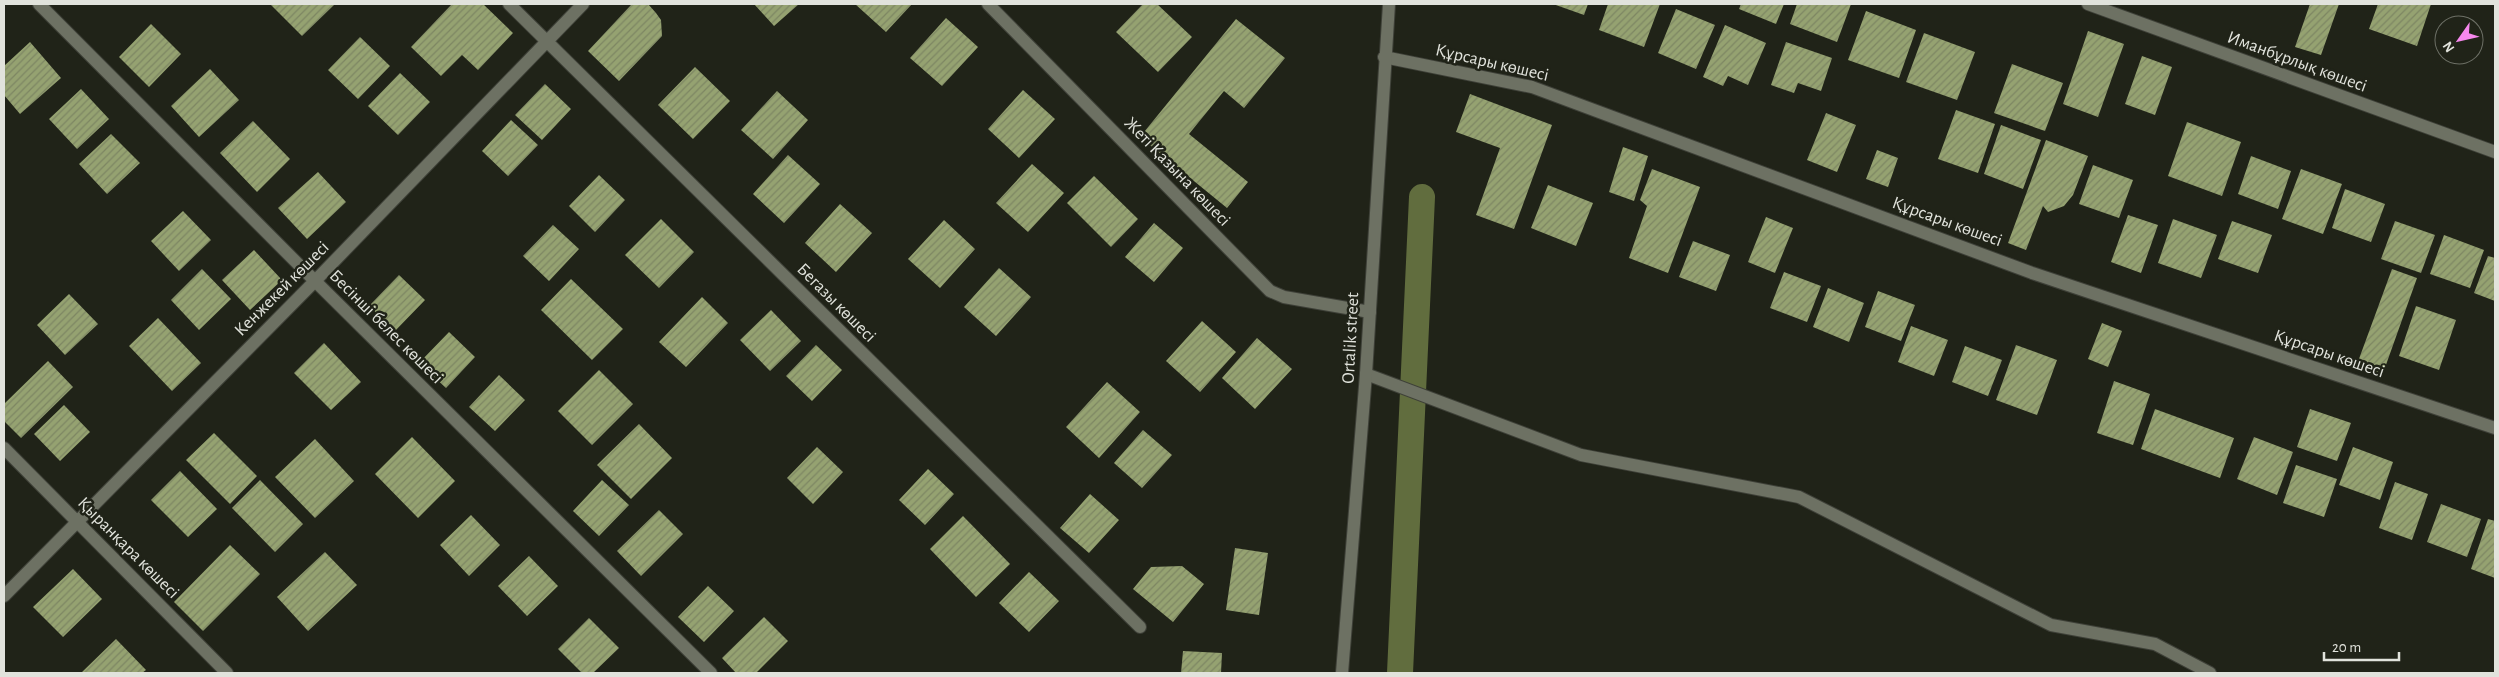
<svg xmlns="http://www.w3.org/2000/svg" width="2499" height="677" viewBox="0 0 2499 677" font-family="'Alegreya Sans',sans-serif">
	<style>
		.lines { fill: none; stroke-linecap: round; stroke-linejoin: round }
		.canal { stroke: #616d3e; stroke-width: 26 }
		.building { fill: url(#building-hatch) }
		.street-casing { stroke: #3e4038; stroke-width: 14 }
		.secondary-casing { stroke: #3e4038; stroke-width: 14 }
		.street { stroke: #6d7163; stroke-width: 12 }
		.secondary { stroke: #6d7163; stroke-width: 12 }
		.labels { text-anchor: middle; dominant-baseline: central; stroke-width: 5; stroke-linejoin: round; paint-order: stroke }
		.street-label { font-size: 18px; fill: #e1e3dc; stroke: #202318 }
	</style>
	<defs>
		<pattern id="building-hatch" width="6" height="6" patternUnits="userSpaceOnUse" patternTransform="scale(1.25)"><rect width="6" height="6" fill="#95a271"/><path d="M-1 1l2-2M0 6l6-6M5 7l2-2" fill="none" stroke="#7d8663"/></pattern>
	</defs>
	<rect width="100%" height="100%" fill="#202318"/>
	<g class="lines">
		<path class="canal" d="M1400,673L1422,197"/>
	</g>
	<path class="building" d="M270,4H335L302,36Z
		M452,4H483L513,33L478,70L462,55L441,76L411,47Z
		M637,4H648L656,13L661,20L662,36L619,81L588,51L631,5Z
		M754,4H799L774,26Z
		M855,4H912L886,32Z
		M1143,4H1157L1192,37L1158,72L1116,32Z
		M1553,4H1588L1584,15Z
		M1608,4H1660L1644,47L1599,30Z
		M1741,4H1784L1776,24L1739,9Z
		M1797,4H1851L1837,42L1790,24Z
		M2310,4H2339L2321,55L2295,47Z
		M2378,4H2431L2417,46L2369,29Z
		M1676,9L1715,25L1696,69L1658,53Z
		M1866,11L1916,30L1899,78L1848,60Z
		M946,18L978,47L942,86L910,58Z
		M1236,19L1285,58L1244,108L1224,91L1189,134L1248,182L1227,208L1140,137Z
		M151,24L181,54L149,87L119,57Z
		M1725,25L1766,43L1748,85L1728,76L1723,86L1703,77Z
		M2088,31L2124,44L2098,117L2063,104Z
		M1924,33L1975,52L1957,100L1906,82Z
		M360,37L390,66L358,99L328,70Z
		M30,42L61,78L20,114L4,95V66Z
		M1786,42L1832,58L1821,91L1798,83L1794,93L1771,85Z
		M2142,56L2172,67L2155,115L2125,104Z
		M2012,64L2063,83L2045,131L1994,113Z
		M695,67L730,101L693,139L658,105Z
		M210,69L239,100L199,137L171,106Z
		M400,73L430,102L398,135L368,106Z
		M545,84L571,109L542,140L515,115Z
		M81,89L109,119L77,149L49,119Z
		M1023,90L1055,119L1019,158L988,129Z
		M777,91L808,120L773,159L741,130Z
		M1470,94L1552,125L1514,229L1476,215L1500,148L1456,132Z
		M1956,110L1995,124L1978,173L1938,159Z
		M1826,113L1856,125L1837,172L1807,160Z
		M511,120L538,145L508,176L482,151Z
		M253,121L290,159L257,192L220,153Z
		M2187,122L2241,142L2222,196L2168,176Z
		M2001,125L2041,140L2023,189L1984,174Z
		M111,134L140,163L107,194L79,164Z
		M2046,140L2088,156L2073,195L2064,206L2048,212L2043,206L2026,250L2008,243Z
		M1623,147L1648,156L1634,201L1609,192Z
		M1877,150L1898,158L1888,187L1866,179Z
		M788,155L820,184L784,223L753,194Z
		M2251,156L2291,171L2278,209L2238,194Z
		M1032,164L1064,193L1028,232L996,203Z
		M2093,165L2133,180L2119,218L2079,204Z
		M1652,169L1700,187L1668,273L1629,258L1647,206L1640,200Z
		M2301,169L2342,184L2323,234L2282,219Z
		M318,172L346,202L307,239L278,208Z
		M599,175L625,200L595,232L569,206Z
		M1094,176L1138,219L1111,247L1067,203Z
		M1548,185L1593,203L1576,246L1531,228Z
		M2345,189L2385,204L2371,242L2332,228Z
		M840,204L872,233L836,272L805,243Z
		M183,211L211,240L179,271L151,241Z
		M2128,215L2158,225L2141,273L2111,262Z
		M1766,217L1793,228L1775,273L1748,262Z
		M661,219L694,252L659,288L625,255Z
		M2173,219L2217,235L2201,278L2158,263Z
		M944,220L975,249L940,288L908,259Z
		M2232,221L2272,235L2258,273L2218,259Z
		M2395,221L2435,235L2421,273L2381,259Z
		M1154,223L1183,248L1154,282L1125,257Z
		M553,225L579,249L549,281L523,256Z
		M2444,235L2484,250L2470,288L2430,274Z
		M1693,241L1730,255L1716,291L1679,277Z
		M254,250L282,280L250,310L222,280Z
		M2488,256L2495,258V301L2474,293Z
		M999,268L1031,297L996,336L964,307Z
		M202,269L231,299L199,330L171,300Z
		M2392,269L2417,278L2382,376L2356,367Z
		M1784,272L1821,286L1807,322L1770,308Z
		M399,275L425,300L395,331L369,306Z
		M571,279L623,329L592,360L541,310Z
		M1828,288L1864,303L1849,342L1813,327Z
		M1878,291L1915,305L1901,341L1865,327Z
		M69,294L98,324L65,355L37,325Z
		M702,297L728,323L686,367L659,342Z
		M2416,306L2456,320L2439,370L2399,356Z
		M771,310L801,341L770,371L740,340Z
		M158,318L201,363L172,391L129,346Z
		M1202,321L1236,352L1200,392L1166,361Z
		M2102,323L2122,331L2108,367L2088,359Z
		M1911,326L1948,340L1934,376L1898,362Z
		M449,332L475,357L446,388L419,363Z
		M1257,338L1292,369L1255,409L1222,378Z
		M324,343L361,382L331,410L294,373Z
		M816,345L842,370L812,401L786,376Z
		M2016,345L2057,360L2037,415L1996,400Z
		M1965,346L2002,360L1988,396L1952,382Z
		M48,361L73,387L21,438L4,421V404Z
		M599,370L633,404L592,445L558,411Z
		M499,375L525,400L495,431L469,407Z
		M2114,381L2150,394L2133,445L2097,433Z
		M1107,382L1140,412L1099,458L1066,427Z
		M64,405L90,432L60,461L34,434Z
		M2155,409L2234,438L2220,478L2141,449Z
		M2310,409L2351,423L2337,461L2297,447Z
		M639,424L672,458L631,499L597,465Z
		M1143,430L1172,455L1142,488L1114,463Z
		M214,433L257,476L230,504L186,460Z
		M412,437L455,481L418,518L375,474Z
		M2254,437L2293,452L2277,495L2237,479Z
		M315,439L354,481L315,518L275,477Z
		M817,447L843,472L813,504L787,478Z
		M2353,447L2393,462L2380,500L2339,485Z
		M2296,465L2337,479L2324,517L2283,503Z
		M928,469L954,494L925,525L899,500Z
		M180,471L217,509L188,537L151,500Z
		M260,480L303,524L275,552L232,508Z
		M602,480L629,505L599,536L573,511Z
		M2395,482L2428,494L2412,540L2379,528Z
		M1090,494L1119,520L1089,553L1060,528Z
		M2441,504L2481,519L2467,557L2427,542Z
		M659,510L683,534L641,576L617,551Z
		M471,515L500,545L469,576L440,545Z
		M963,516L1010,564L976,597L930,549Z
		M2488,519L2495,521V578L2471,569Z
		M230,545L260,574L203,631L174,602Z
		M1235,548L1268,553L1259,615L1226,610Z
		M325,552L357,585L308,631L277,597Z
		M529,556L558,586L527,616L498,586Z
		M1182,566L1204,584L1173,622L1133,589L1151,567Z
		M73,569L102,599L63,637L33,607Z
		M1029,572L1059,601L1029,632L999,603Z
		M708,586L734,611L704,642L678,617Z
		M764,617L788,641L756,673H736L722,658Z
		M589,618L619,648L593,673H582L558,649Z
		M116,639L146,670L142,673H81Z
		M1183,651L1222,653L1221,673H1181Z"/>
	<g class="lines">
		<g class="street-casing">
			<path id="street" d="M39,4L315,281L711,673
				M509,4L1140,627
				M988,4L1270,291L1284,297L1370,312
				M2088,4L2495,152
				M1384,57L1532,87L2032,273L2495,428
				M1366,374L1581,455L1799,497L2051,625L2155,644L2210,673
				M4,448L227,673
				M4,596L315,281L583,4"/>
		</g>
		<g class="secondary-casing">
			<path id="secondary" d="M1342,673L1366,374L1389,4"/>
		</g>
		<use href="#street" class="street"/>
		<use href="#secondary" class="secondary"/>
	</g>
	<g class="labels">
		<g class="street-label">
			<text transform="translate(2297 62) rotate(20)">Иманбұрлық көшесі</text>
			<text transform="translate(1492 63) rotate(13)">Құрсары көшесі</text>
			<text transform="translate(1177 172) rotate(46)">Жеті Қазына көшесі</text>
			<text transform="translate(1947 222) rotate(20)">Құрсары көшесі</text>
			<text transform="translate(282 289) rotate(-45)">Кенжекей көшесі</text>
			<text transform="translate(836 303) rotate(45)">Бегазы көшесі</text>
			<text transform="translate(386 327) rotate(45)">Бесінші белес көшесі</text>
			<text transform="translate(1351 338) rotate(-87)">Ortalik street</text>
			<text transform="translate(2329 354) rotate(19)">Құрсары көшесі</text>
			<text transform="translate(128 548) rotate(45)">Қыранқара көшесі</text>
		</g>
	</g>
	<rect width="2499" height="677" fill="none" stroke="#e1e3dc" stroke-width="10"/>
	<g transform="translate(2459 40) rotate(236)"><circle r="24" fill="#202318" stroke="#6d7066"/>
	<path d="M0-4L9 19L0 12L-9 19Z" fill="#f688ed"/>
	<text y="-8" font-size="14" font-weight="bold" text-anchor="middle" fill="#e1e3dc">N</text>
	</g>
	<path d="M2324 652v8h75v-8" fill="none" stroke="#e1e3dc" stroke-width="2.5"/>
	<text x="2332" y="652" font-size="15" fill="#e1e3dc" stroke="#202318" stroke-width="4" paint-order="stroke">20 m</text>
</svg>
